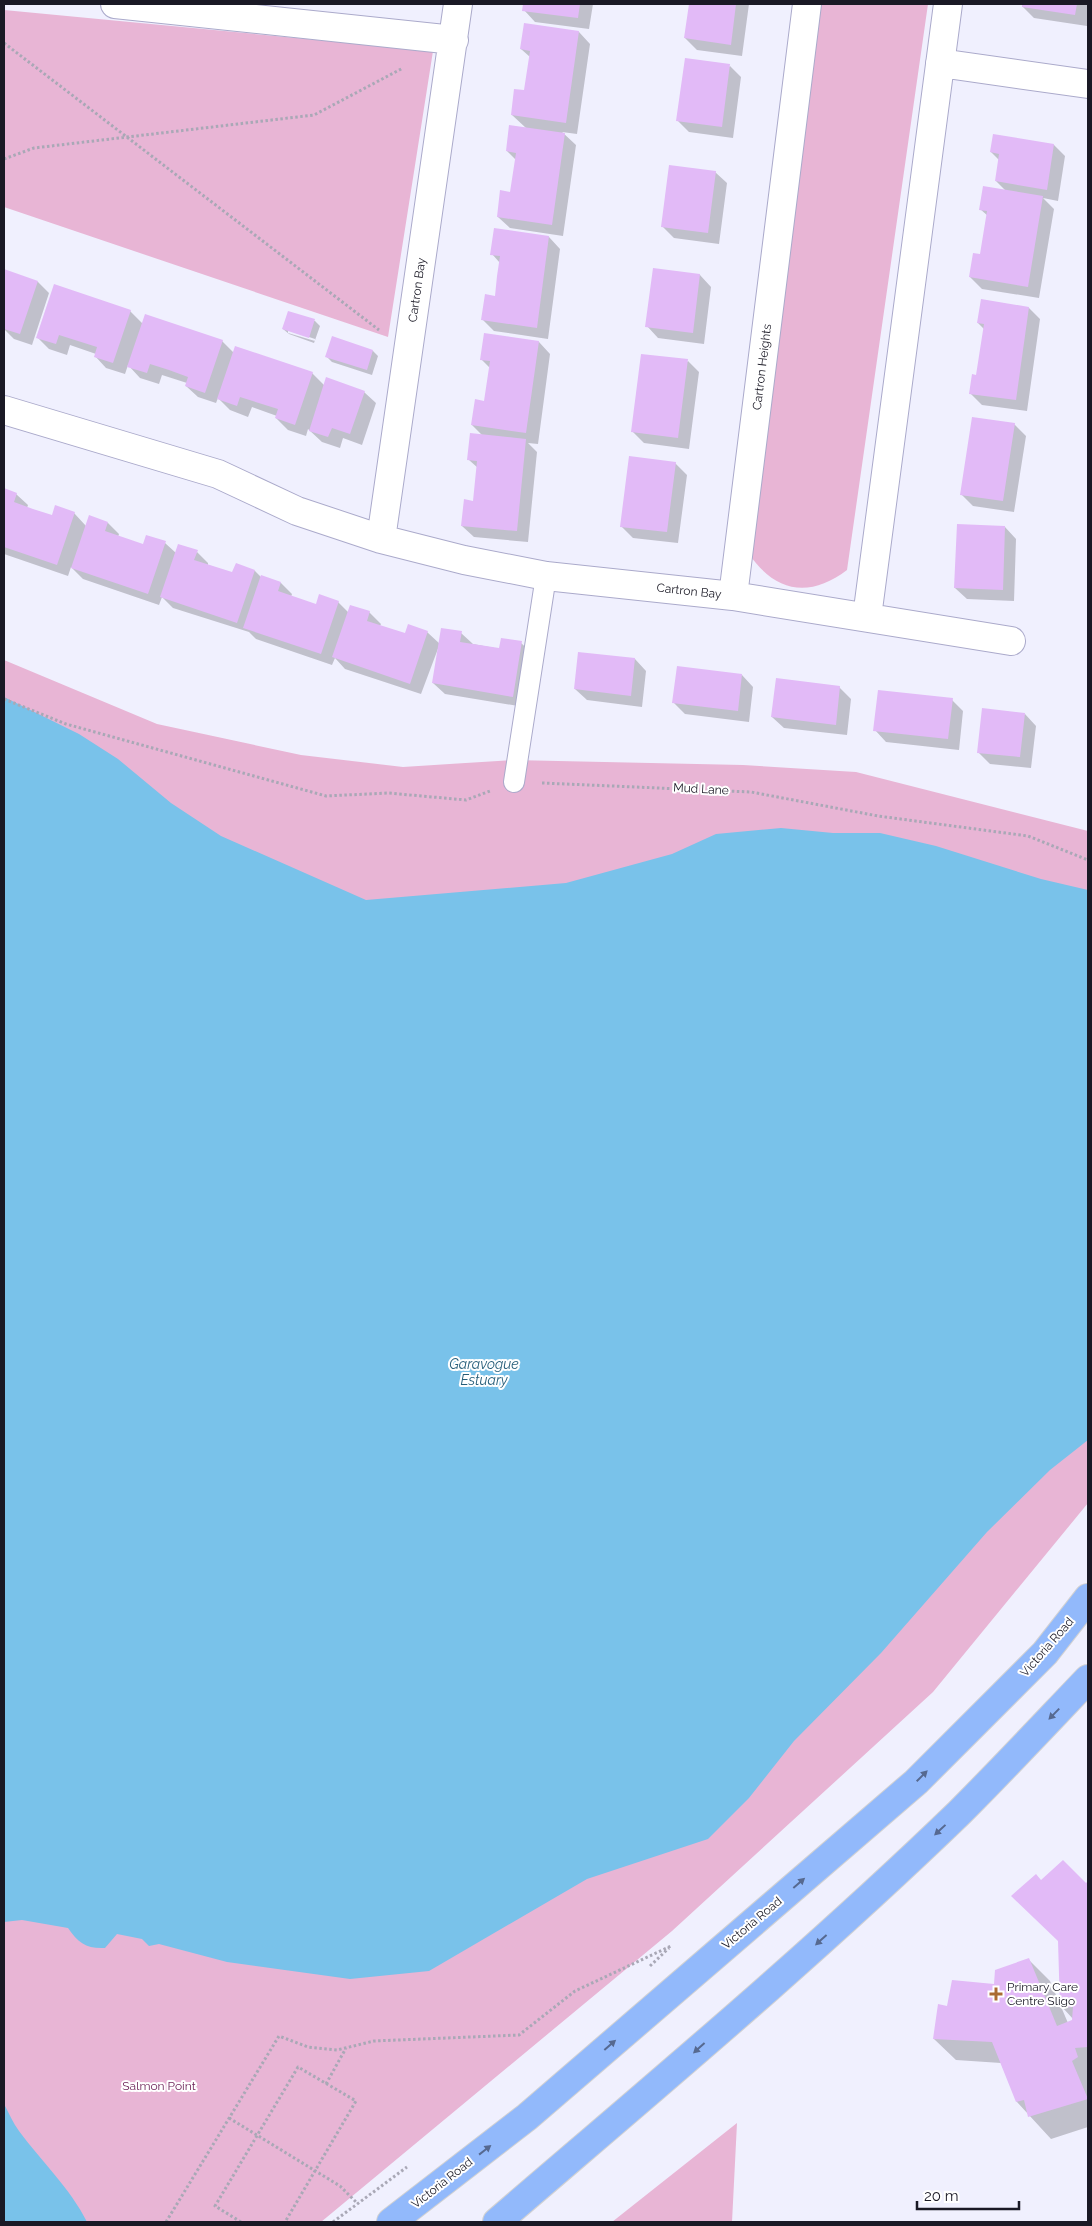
<svg xmlns="http://www.w3.org/2000/svg" width="1092" height="2226" viewBox="0 0 1092 2226" font-family="Raleway,sans-serif">
	<style>
		.green { fill: #e8b5d5 }
		.water { fill: #79c2ea }
		.shadow { fill: #0003; fill-rule: evenodd }
		.building { fill: #e2baf7 }
		.lines { fill: none; stroke-linecap: round; stroke-linejoin: round }
		.lane-casing { stroke: #abaacb; stroke-width: 22 }
		.street-casing { stroke: #abaacb; stroke-width: 30 }
		.highway-casing { stroke: #d1d1d3; stroke-width: 30 }
		.path { stroke: #a9a8b6; stroke-width: 3; stroke-dasharray: 2.5 2.5; stroke-linecap: butt }
		.lane { stroke: #fff; stroke-width: 20 }
		.street { stroke: #fff; stroke-width: 28 }
		.highway { stroke: #92b9fb; stroke-width: 28 }
		.oneway { fill: #566990 }
		.poi-dot { fill: #aa6c32; stroke: #fff; stroke-width: 2 }
		.labels { text-anchor: middle; dominant-baseline: central; stroke-width: 4; stroke-linejoin: round; paint-order: stroke }
		.street-label { font-size: 12px; fill: #1a1925; stroke: #fff }
		.poi-label { font-size: 12px; fill: #1a1925; stroke: #fff; text-anchor: start }
		.park-label { font-size: 12px; fill: #6e2459; stroke: #fff }
		.water-label { font-size: 14px; font-style: italic; fill: #255d79; stroke: #fff }
	</style>
	<rect width="100%" height="100%" fill="#f0f0fe"/>
	<path class="green" d="M819,4H928L847,570C810,598 776,593 749,554Z
		M4,10L433,51L388,337L4,207Z
		M4,660L157,724L301,755L403,767L512,760L743,765L856,772L1088,831V1503L933,1692L672,1931L321,2222H4Z
		M737,2123L732,2222H612Z"/>
	<path class="water" d="M4,697L79,734L118,759L171,803L221,836L366,900L566,883L672,854L716,834L781,828L833,833H880L936,846L1041,879L1088,890V1440L1050,1470L987,1532L881,1653L794,1741L749,1798L708,1839L587,1879L429,1971L350,1979L227,1962L159,1944L149,1946L142,1939L117,1934L105,1948C87,1949 78,1943 68,1928L22,1920L4,1922Z
		M4,2104C9,2113 13,2123 19,2131C42,2162 70,2188 87,2222H4Z"/>
	<path class="shadow" d="M524,4H593L589,29L535,22L524,10Z
		M690,4H749L742,56L697,50L685,38Z
		M1023,4H1088L1087,26L1034,18L1023,7Z
		M579,32L590,44L577,134L562,132L576,145L563,236L510,228L498,217L511,194L516,160L507,151L526,128L512,115L525,91L530,57L521,49Z
		M730,66L741,77L733,138L689,132L678,121Z
		M1054,145L1065,156L1058,201L1043,198L1054,209L1039,298L982,289L970,277L981,256L988,216L980,209L1006,191L996,181L999,160L991,152Z
		M715,172L727,183L719,244L674,238L663,227Z
		M549,237L560,249L548,339L494,331L483,320L496,297L500,263L492,254Z
		M654,269L700,275L711,287L704,344L658,338L647,326Z
		M4,271L38,282L49,293L32,345L14,339L4,329Z
		M1029,308L1040,319L1027,411L982,405L970,393L977,377L984,329L978,323Z
		M130,311L143,324L222,341L234,353L312,373L325,386L364,392L376,403L362,445L343,438L340,448L322,442L308,429L306,436L288,430L276,418L277,416L252,407L248,417L230,410L218,398L216,403L198,397L186,386L187,383L162,375L159,384L140,378L128,365L125,374L106,368L95,356L96,354L70,345L67,355L49,349L37,337Z
		M289,312L315,321L320,326L314,343L289,334L283,329ZM288,330L315,339V341L288,333Z
		M539,342L550,354L538,444L528,443L537,452L528,542L474,537L462,526L475,502L478,468L469,460L483,436L472,425L485,402L490,368L481,359Z
		M373,351L378,356L372,375L332,362L327,357Z
		M688,361L699,372L689,449L644,443L632,431Z
		M1014,424L1026,436L1014,512L973,506L961,494Z
		M675,463L687,475L678,543L633,538L621,526Z
		M4,490L16,494L28,505L27,508L52,516L74,513L86,526L108,523L119,534L118,537L144,546L165,543L176,553L197,552L208,563V565L233,574L236,565L255,571L262,578L281,583L292,594L291,597L317,605L338,602L349,613L369,612L381,624L380,626L406,635L427,632L440,644L461,633L473,644L500,649L521,643L533,654L524,707L445,694L433,683L439,646L421,694L345,669L335,658L332,665L256,639L249,632L173,608L162,597L159,605L83,579L71,567L68,576L4,554Z
		M1005,527L1016,539L1014,601L967,599L955,588Z
		M635,659L646,671L642,707L587,700L575,689Z
		M742,675L753,687L749,722L685,714L674,703Z
		M839,687L851,699L847,735L784,728L772,717Z
		M952,700L963,711L959,750L886,742L875,730Z
		M1025,714L1036,726L1031,768L990,764L978,752Z
		M1042,1882L1086,1885L1088,1883V2127L1051,2139L1017,2102L1001,2063L956,2060L934,2039L948,2007L995,1985L1028,1959L1050,1981L1068,2023L1074,2020L1062,2007L1059,1941Z"/>
	<path class="building" d="M523,4H580L578,18L522,11Z
		M689,4H736L731,45L684,38Z
		M1022,4H1077L1075,15L1022,7Z
		M524,23L579,31L566,123L511,115L514,89L524,90L530,51L520,49Z
		M685,58L730,64L722,127L676,121Z
		M509,125L565,133L552,225L497,217L500,190L510,192L516,153L506,151Z
		M993,134L1054,144L1047,190L995,181L999,154L990,152Z
		M669,165L716,171L708,233L661,227Z
		M983,186L1043,196L1028,287L969,277L973,253L980,254L987,211L979,210Z
		M494,228L549,236L537,328L481,320L485,294L495,296L497,276L500,256L490,255Z
		M653,268L700,274L693,333L645,327Z
		M4,269L38,281L20,334L4,329Z
		M54,284L131,310L113,363L94,357L97,347L59,335L56,344L36,338Z
		M981,299L1029,307L1016,400L969,394L972,374L976,375L984,324L977,323Z
		M288,311L315,319L309,338L282,329Z
		M145,314L223,340L205,393L185,386L188,377L169,370L150,364L147,373L127,367Z
		M484,333L539,341L526,433L471,425L475,399L484,401L490,361L480,360Z
		M332,336L373,350L367,370L325,357Z
		M235,346L313,372L295,425L275,418L278,409L240,397L237,406L217,399Z
		M641,354L688,359L678,438L631,432Z
		M326,377L365,391L350,434L332,428L328,437L309,431Z
		M972,417L1015,423L1003,501L960,495Z
		M470,433L526,439L517,531L461,526L464,499L473,501L477,461L467,460Z
		M629,456L676,462L667,532L620,527Z
		M4,488L17,493L14,502L33,509L52,515L55,505L75,512L57,565L4,547Z
		M89,515L108,522L105,531L143,544L146,535L166,541L148,594L71,568Z
		M957,524L1005,526L1003,590L954,588Z
		M178,544L198,550L194,560L232,572L236,563L255,570L237,623L160,597Z
		M261,575L281,582L278,591L316,604L319,594L339,601L321,654L243,628Z
		M350,605L370,611L367,621L405,633L408,624L428,631L410,684L332,657Z
		M441,628L462,631L460,642L499,648L501,638L522,641L513,697L432,683Z
		M578,652L635,658L631,696L574,689Z
		M677,666L742,674L738,711L672,703Z
		M776,678L840,686L836,725L771,717Z
		M878,690L953,698L948,739L873,731Z
		M982,708L1025,713L1020,757L977,753Z
		M1063,1860L1086,1883L1088,1881V2047L1075,2048L1078,2057L1072,2061L1088,2099L1028,2117L1024,2100L1016,2102L992,2042L933,2039L938,2004L947,2006L952,1980L994,1984L995,1970L1029,1958L1057,2026L1072,2020L1073,2007L1060,2008L1058,1941L1011,1896L1036,1874L1041,1880Z"/>
	<g class="lines">
		<g class="lane-casing">
			<path id="lane" d="M514,782L546,576"/>
		</g>
		<g class="street-casing">
			<path id="street" d="M115,4L454,40
				M940,63L1088,84
				M4,410L218,474L297,511L381,539L464,560L546,576L733,596L1011,641
				M381,539L458,4
				M733,596L807,4
				M867,617L948,4"/>
		</g>
		<g class="highway-casing">
			<path id="highway" d="M391,2222L527,2117L916,1782L1045,1653L1088,1598
				M497,2222C653,2088 811,1956 959,1813C1003,1769 1045,1724 1088,1679"/>
		</g>
		<path class="path" d="M4,43L379,330
			M4,159L34,148L314,115L403,68
			M4,699L66,724L326,796L388,793L466,800L490,791
			M542,783L751,792L878,816L1028,836L1088,860
			M650,1966L669,1948
			M326,2084L346,2048
			M229,2118L340,2186L357,2203
			M166,2222L279,2036L308,2047L337,2050L374,2041L519,2035L575,1991L671,1946
			M241,2222L215,2206L298,2067L356,2101L285,2222
			M333,2222L407,2167"/>
		<use href="#lane" class="lane"/>
		<use href="#street" class="street"/>
		<use href="#highway" class="highway"/>
	</g>
	<defs><path id="oneway-solid" d="M-6-.8H1V-3.2L6.5 0L1 3.2V.8H-6Z" transform="scale(1.25)"/></defs>
	<g class="oneway">
		<use href="#oneway-solid" transform="translate(1054 1714) rotate(134)"/>
		<use href="#oneway-solid" transform="translate(922 1776) rotate(-45)"/>
		<use href="#oneway-solid" transform="translate(940 1830) rotate(137)"/>
		<use href="#oneway-solid" transform="translate(799 1883) rotate(-41)"/>
		<use href="#oneway-solid" transform="translate(821 1940) rotate(138)"/>
		<use href="#oneway-solid" transform="translate(610 2045) rotate(-41)"/>
		<use href="#oneway-solid" transform="translate(699 2048) rotate(138)"/>
		<use href="#oneway-solid" transform="translate(485 2150) rotate(-38)"/>
	</g>
	<path class="poi-dot" d="M993.5 1986.5h5v5h5v5h-5v5h-5v-5h-5v-5h5z"/>
	<g class="labels">
		<g class="street-label">
			<text transform="translate(417 290) rotate(-82)">Cartron Bay</text>
			<text transform="translate(762 367) rotate(-83)">Cartron Heights</text>
			<text transform="translate(689 591) rotate(6)">Cartron Bay</text>
			<text transform="translate(701 789) rotate(3)">Mud Lane</text>
			<text transform="translate(1047 1647) rotate(-49)">Victoria Road</text>
			<text transform="translate(752 1923) rotate(-40)">Victoria Road</text>
			<text transform="translate(442 2183) rotate(-38)">Victoria Road</text>
		</g>
		<g class="poi-label">
			<text x="1007" y="1987">Primary Care<tspan x="1007" dy="14">Centre Sligo</tspan></text>
		</g>
		<g class="park-label">
			<text x="159" y="2086">Salmon Point</text>
		</g>
		<g class="water-label">
			<text x="484" y="1364">Garavogue<tspan x="484" dy="16">Estuary</tspan></text>
		</g>
	</g>
	<rect width="1092" height="2226" fill="none" stroke="#1a1925" stroke-width="10"/>
	<path d="M917 2201v8h102v-8" fill="none" stroke="#1a1925" stroke-width="2.5"/>
	<text x="924" y="2201" font-size="15" fill="#1a1925" stroke="#ffffff" stroke-width="4" paint-order="stroke">20 m</text>
</svg>
